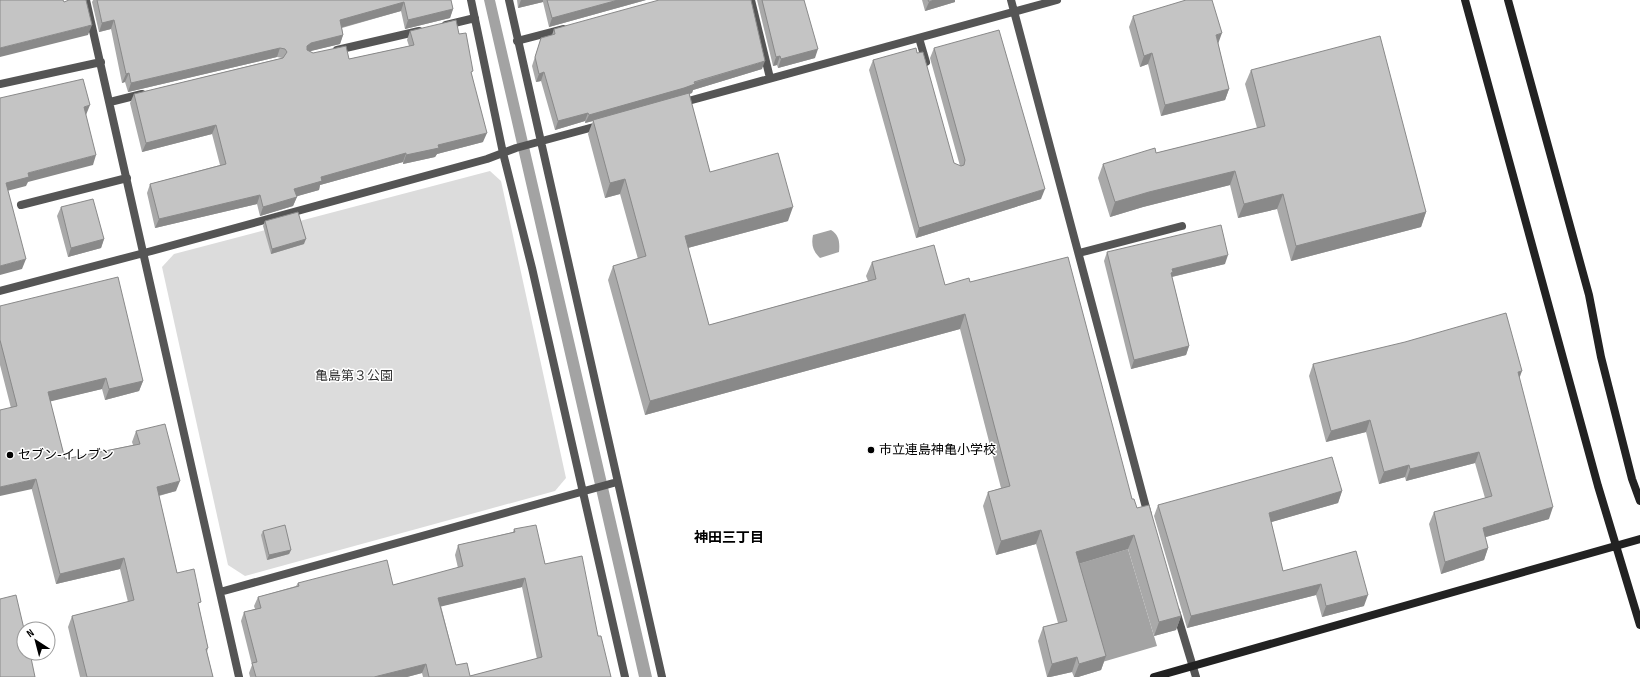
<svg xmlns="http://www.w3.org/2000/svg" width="1640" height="677" viewBox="0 0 1640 677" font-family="'Sofia Sans Condensed','Noto Sans JP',sans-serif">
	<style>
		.green { fill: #dcdcdc }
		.water { fill: #a3a3a3 }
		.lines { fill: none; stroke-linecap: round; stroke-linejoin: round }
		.street { stroke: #555; stroke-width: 8 }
		.secondary { stroke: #222; stroke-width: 8 }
		.wall { fill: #a9a9a9; fill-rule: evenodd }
		.shaded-wall { fill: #898989 }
		.building { fill: #c4c4c4; stroke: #898989; fill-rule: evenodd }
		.poi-dot { fill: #000; stroke: #fff; stroke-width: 1.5 }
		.labels { text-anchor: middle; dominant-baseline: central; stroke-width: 3; stroke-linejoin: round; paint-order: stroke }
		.park-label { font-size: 13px; fill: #333; stroke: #fff }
		.poi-label { font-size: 13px; fill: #000; stroke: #fff; text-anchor: start }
		.neighbourhood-label { font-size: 14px; font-weight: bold; fill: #000; stroke: #fff }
	</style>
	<rect width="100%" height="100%" fill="#fff"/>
	<path class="green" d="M490,171L501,181L566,478L555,491L245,576L228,565L162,267L174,254Z"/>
	<path class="water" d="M484,0H495L652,677H639Z
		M831,230C839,235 840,242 839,252L820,258C813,251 811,245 813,235Z
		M1128,549L1157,646L1099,663L1071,566Z"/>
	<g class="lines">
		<path class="street" d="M86,0L239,677
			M471,0L503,153L532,268L625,677
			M509,0L662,677
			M751,0L770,78
			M1011,0L1148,515
			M446,25L475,18
			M919,38L926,62
			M517,41L563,29
			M337,50L419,31
			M0,84L101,62
			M110,102L142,94
			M681,103L1057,0
			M21,205L127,178
			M1079,253L1182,226
			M0,291L144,253L487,159L516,148L601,125
			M220,592L617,482
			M1176,611L1196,677"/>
		<path class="secondary" d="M1465,0L1598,486L1640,625
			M1508,0L1589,295L1601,357L1632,479L1640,501
			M1154,677L1640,539"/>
	</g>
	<path class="wall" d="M93,0H451L453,9L450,18L405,29L401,11L342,28L343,35L340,44L310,51L313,53L349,59L409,46L407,40L410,31L459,34L472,75L483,142L437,154L435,157L403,164V162L320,185L319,190L297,196L293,206L260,216L257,204L155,228L147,193L150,184L220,165L212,134L142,152L130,103L134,94L282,58L277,57L128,92L125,82L122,83L111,29L99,32L92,2Z
		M517,0H646L549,27L543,2L518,8Z
		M757,0H804L815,58L778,68L777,65L773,66Z
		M922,0H955V2L925,11Z
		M1133,16L1218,43L1229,89L1225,100L1161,116L1148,64L1140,67L1129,27Z
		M554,29L762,69L693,90L692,93L689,94L710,172L788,221L688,248L709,325L868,281L866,276L872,262L945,285L970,282L1132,499L1137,508L1181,616L1176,630L1154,636L1128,549L1079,564L1106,656L1101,670L1078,677H1074L1072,672L1050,677H1047L1038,641L1043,627L1058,623L1036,544L996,555L983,506L988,492L1001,488L960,329L645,415L608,280L613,266L638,259L620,194L605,198L588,134L593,121L585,123V121L555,130L541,81L536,82L532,66L541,38L552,35Z
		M934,48L1041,199L916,238L869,70L873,60L917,53L954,163L960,166L930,58Z
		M1251,70L1426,212L1421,227L1291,261L1277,209L1238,218L1230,185L1143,207L1110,217L1098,178L1103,164L1156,153L1257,128L1245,84Z
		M61,207L104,239L101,248L68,257L57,216Z
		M265,221L304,244L271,254L263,226Z
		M1107,252L1225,264L1172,277L1189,346L1186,355L1131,369L1104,261Z
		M0,306L143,381L139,391L105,400L102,389L50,401L65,459L133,445L132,442L136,431L176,491L159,496L177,573L199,607L208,648L207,652L213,677H80L68,627L72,616L128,602L120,569L56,584L0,365Z
		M1313,364L1519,378L1549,519L1485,537L1488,548L1484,560L1441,574L1429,524L1434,512L1485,498L1475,463L1406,481L1405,477L1379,484L1366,432L1326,442L1309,376Z
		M1342,491L1338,503L1271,522L1283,571L1356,551L1364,606L1322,617L1316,595L1187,628L1154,516L1158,505Z
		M514,529L545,564L598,636L611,677H423L422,673L407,677H250L249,673L252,665L241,621L244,612L255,609L254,606L258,597L296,586L298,583L393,585L458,568L455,555L458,545L513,532ZM522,587L537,659L470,676L456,665L441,606Z
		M263,531L291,550L289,554L267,560L261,535Z"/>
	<path class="shaded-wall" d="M521,0H543V2L518,8Z
		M618,0H646L549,27L552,18Z
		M934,0H955V2L925,11L929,2Z
		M404,2L401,11L336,29L340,20Z
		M453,9L450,18L405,29L408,20Z
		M114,20L111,29L99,32L102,23Z
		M92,25L88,35L0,57V48Z
		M1222,33L1218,44L1216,35Z
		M343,35L340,44L307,52V46L311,43Z
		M280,48L277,57L128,92L131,83Z
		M818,49L815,58L778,68L781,59Z
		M1152,53L1148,64L1140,67L1144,56Z
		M780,56L777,65L773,66L776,57Z
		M765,61L762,69L693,90L692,93L681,97L593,120V121L585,123L589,115Z
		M544,72L541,81L536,82L539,74Z
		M129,73L125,82L122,83L126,74Z
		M1229,89L1225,100L1161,116L1165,105Z
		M90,105L86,115L80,117L84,107Z
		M588,113L585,121L555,130L558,121Z
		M216,125L212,134L142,152L146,143Z
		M487,133L483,142L437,154L435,157L403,164L406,155L438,145Z
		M406,153L403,162L320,185L319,190L291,198L294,189L321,177Z
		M96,155L93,165L28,182L26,186L3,192L6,183L28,173Z
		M1235,171L1230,185L1143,207L1110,217L1115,202L1149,192Z
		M625,179L620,194L605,198L610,183Z
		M1045,189L1041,199L916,238L919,228Z
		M1283,194L1277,209L1238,218L1244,204Z
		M260,195L257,204L155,228L159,219Z
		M297,197L293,206L260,216L263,207Z
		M793,207L788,221L680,250L685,236Z
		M1426,212L1421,227L1291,261L1296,246Z
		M104,239L101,248L68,257L71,248Z
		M306,239L304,244L271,254L272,249Z
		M1228,255L1225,264L1171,277L1168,282L1172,269Z
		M26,259L22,269L0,275V266Z
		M965,314L960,329L645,415L650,401Z
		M1189,346L1186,355L1131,369L1134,360Z
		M1522,371L1518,382V372Z
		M106,378L102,389L44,403L48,392Z
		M143,381L139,391L105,400L109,389Z
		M1370,420L1366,432L1326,442L1331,431Z
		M1479,452L1475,463L1406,481L1410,469Z
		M1409,465L1405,477L1379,484L1384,472Z
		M36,479L32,489L0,496V487Z
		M180,481L176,491L153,497L157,487Z
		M1342,491L1338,503L1265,524L1269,513Z
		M1553,507L1549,519L1479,539L1483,528Z
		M1041,530L1036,544L996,555L1001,541Z
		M1134,535L1128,549L1071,566L1076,552Z
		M1488,548L1484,560L1441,574L1445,562Z
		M291,550L289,554L267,560L269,555Z
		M124,558L120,569L56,584L60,574Z
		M525,578L522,587L435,608L438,598Z
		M1321,584L1316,595L1187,628L1191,616Z
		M1368,595L1364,606L1322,617L1326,606Z
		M1181,616L1176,630L1154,636L1159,622Z
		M1106,656L1101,670L1078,677H1074L1079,664Z
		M1077,657L1072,672L1050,677H1047L1052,664Z
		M426,664L422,673L407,677H374Z"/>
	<path class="building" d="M0,0H63L64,2L69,0H86L92,25L0,48Z
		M97,0H451L453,9L408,20L404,2L340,20L343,35L311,43L307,46V50L313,53L346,46L349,59L414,45L410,31L456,20L459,34L466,33L473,71L471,72L487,133L438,145L439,148L406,155V153L321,177L322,181L294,189L297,197L263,207L260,195L159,219L150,184L226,164L216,125L146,143L134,94L283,58L287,52L285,49L280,48L131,83L129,73L126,74L114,20L102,23Z
		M547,0H618L552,18Z
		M659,0H751L765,61L694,82L695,84L684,88L589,115L588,113L558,121L544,72L539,74L535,57L541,38L555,34L554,29Z
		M762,0H804L818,49L781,59L780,56L776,57Z
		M928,0H934L929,2Z
		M1186,0H1212L1222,33L1216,35L1229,89L1165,105L1152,53L1144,56L1133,16Z
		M999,30L1045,189L919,228L873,60L916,48L917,53L923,52L954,163L961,166L964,165L965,160L934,48Z
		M1380,36L1426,212L1296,246L1283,194L1244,204L1235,171L1149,192L1115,202L1103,164L1155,148L1156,153L1265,126L1251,70Z
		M83,79L90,105L84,107L96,155L28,173L29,177L6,183L26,259L0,266V98Z
		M689,93L710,172L778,153L793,207L685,236L709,325L876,279L872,262L934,245L945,285L969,278L970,282L1068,257L1132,499H1134L1137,508L1149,505L1181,616L1159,622L1134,535L1076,552L1106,656L1079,664L1077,657L1052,664L1043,627L1067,621L1041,530L1001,541L988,492L1010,486L965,314L650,401L613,266L646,256L625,179L610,183L593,120Z
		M93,199L104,239L71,248L61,207Z
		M298,212L306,239L272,249L265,221Z
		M1221,225L1228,255L1172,269L1173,272L1171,273L1189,346L1134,360L1107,252Z
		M118,277L143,381L109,389L106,378L48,392L65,459L140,444L136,431L165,424L180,481L157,487L177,573L194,569L201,602L198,603L208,648L206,649L213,677H87L72,616L134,600L124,558L60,574L36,479L0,487V410L17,406L0,340V306Z
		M1506,313L1522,371L1518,372L1553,507L1483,528L1488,548L1445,562L1434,512L1492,496L1479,452L1410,469L1409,465L1384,472L1370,420L1331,431L1313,364L1405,342Z
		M1332,457L1342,491L1269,513L1283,571L1356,551L1368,595L1326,606L1321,584L1191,616L1158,505Z
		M285,525L291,550L269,555L263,531Z
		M536,525L545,564L582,556L598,636H601L611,677H429L426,664L374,677H256L252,663L257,662L244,612L261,608L258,597L299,586L298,583L387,560L393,585L463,566L458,545L515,532L514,529ZM525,578L542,657L470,676L467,663L456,665L438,598Z
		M16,595L24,629V653H30L35,677H0V599Z"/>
	<g class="poi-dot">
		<circle cx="871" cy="450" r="4"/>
		<circle cx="10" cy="455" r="4"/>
	</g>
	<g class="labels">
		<g class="park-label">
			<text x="354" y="376">亀島第３公園</text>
		</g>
		<g class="poi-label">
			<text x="879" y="450">市立連島神亀小学校</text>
			<text x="18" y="455">セブン-イレブン</text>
		</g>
		<g class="neighbourhood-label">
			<text x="729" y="537">神田三丁目</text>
		</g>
	</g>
	<g transform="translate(36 641) rotate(324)"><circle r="19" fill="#ffffff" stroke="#999999"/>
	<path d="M0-3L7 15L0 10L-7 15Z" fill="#000000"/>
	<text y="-6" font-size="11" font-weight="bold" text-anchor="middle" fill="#000000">N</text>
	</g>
</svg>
